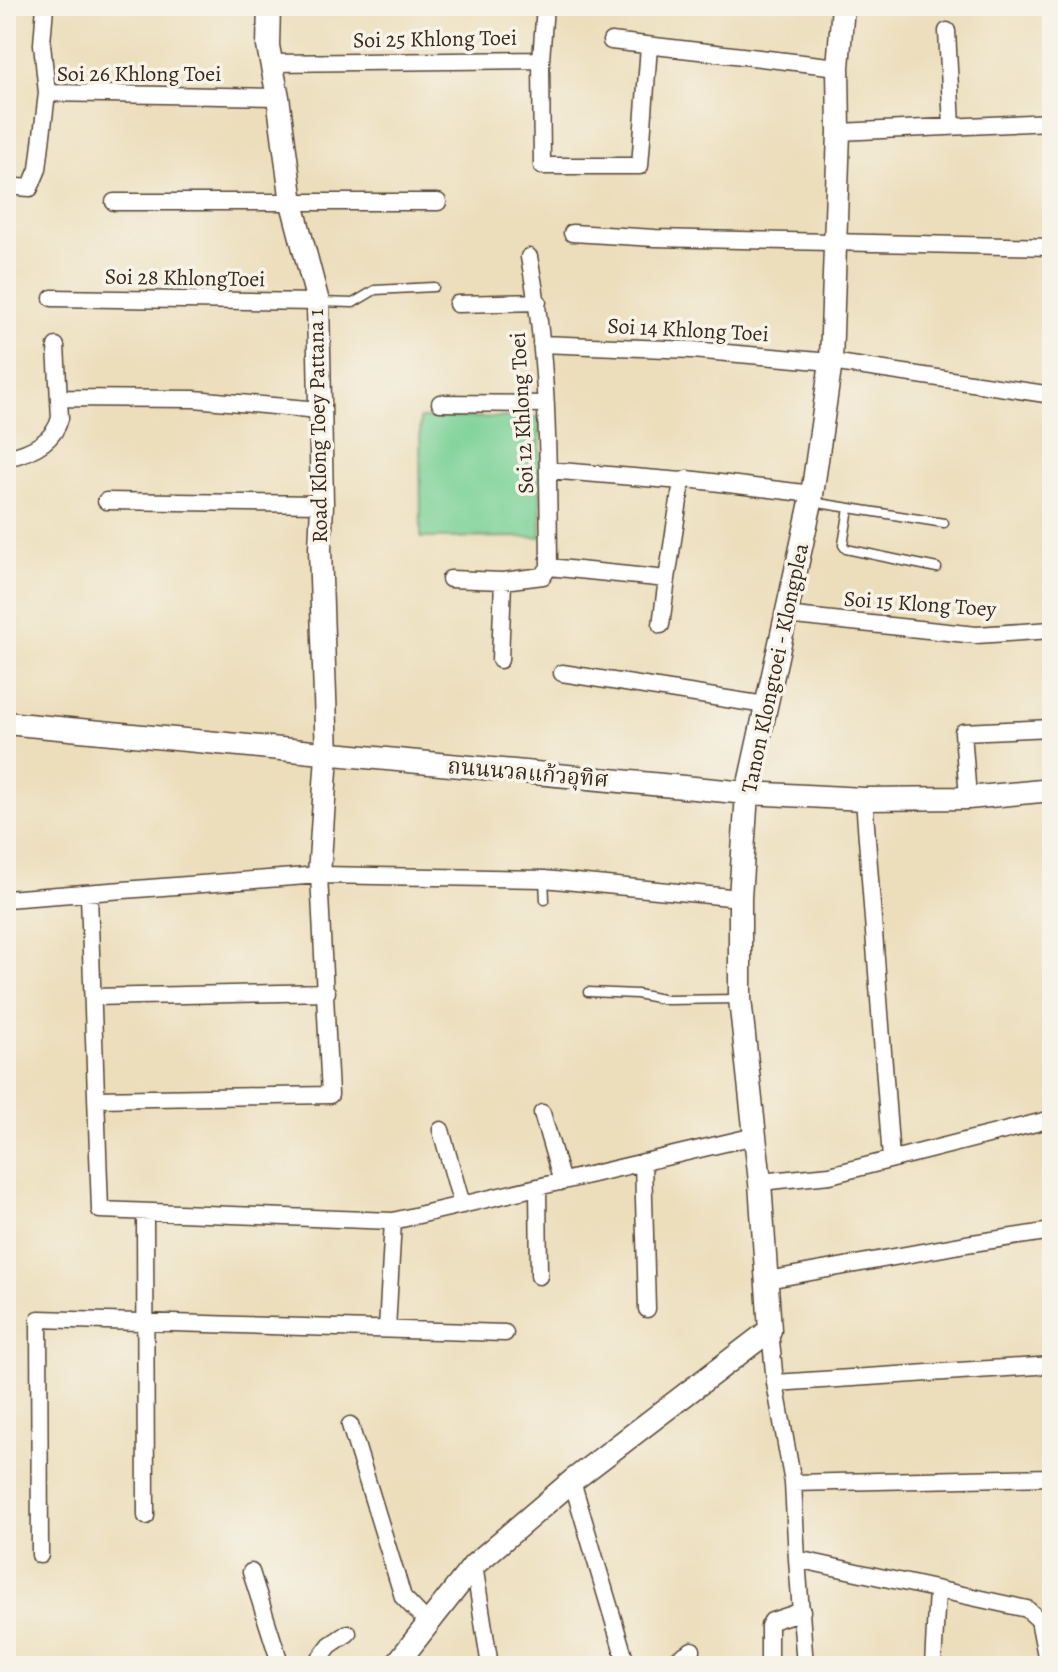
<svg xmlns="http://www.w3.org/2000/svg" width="1058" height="1672" viewBox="0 0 1058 1672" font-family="Alegreya,'Noto Serif Thai',serif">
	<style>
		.green { fill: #7ad196; stroke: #5a7e5a; stroke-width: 2 }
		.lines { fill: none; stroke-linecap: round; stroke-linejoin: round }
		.lane-casing { stroke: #564536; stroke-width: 11 }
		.street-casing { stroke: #564536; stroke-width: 19 }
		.secondary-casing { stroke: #564536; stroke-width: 25 }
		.lane { stroke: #fff; stroke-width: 8 }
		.street { stroke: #fff; stroke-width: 16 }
		.secondary { stroke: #fff; stroke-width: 22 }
		.labels { text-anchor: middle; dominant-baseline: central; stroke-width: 7; stroke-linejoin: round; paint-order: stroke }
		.street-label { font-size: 22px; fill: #3b2a1e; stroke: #f7f3e8 }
	</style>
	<rect width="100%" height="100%" fill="#f7f3e8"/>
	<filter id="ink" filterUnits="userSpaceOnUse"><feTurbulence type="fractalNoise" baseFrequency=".0125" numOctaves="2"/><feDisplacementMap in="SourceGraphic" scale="16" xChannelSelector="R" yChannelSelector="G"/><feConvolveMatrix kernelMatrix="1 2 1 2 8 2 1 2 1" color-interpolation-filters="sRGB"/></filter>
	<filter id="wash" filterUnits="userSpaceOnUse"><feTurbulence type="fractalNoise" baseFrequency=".006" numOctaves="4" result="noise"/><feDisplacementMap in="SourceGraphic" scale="32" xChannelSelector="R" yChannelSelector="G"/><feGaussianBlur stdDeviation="1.8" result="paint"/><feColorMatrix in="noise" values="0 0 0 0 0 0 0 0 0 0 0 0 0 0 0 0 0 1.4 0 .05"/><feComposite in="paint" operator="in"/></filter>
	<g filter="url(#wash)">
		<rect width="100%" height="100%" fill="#ecdebb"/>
		<path class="green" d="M540,417L541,537L421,538L420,418Z"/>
	</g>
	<g filter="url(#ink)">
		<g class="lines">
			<g class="lane-casing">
				<path id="lane" d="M319,302L353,303L375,290L434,287
					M812,502L944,523
					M849,508L843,545L846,549L937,568
					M544,879L545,900
					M588,992L637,994L667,1000L739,999"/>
			</g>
			<g class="street-casing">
				<path id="street" d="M45,6L42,44L47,93
					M947,31L952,126
					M611,41L838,67
					M541,60L545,6
					M271,63L541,60L542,166H640L649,46
					M839,132L1052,122
					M6,186L30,188L38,169L47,93L278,97
					M114,202H438
					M572,233L655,238L1052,247
					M529,257C549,359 548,464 549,567
					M52,298L318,302
					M457,304L538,302
					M541,344L692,350L831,362L1052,395
					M59,398L194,399L319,410
					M440,403L546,404
					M6,458C29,453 54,442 60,418L56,346
					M548,470L682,481
					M106,501L322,504
					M549,567L667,579L682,481L687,479L812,494
					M450,579L503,581L543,576L549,567
					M785,615L976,635L1052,630
					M661,625L667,579
					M500,660L503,581
					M562,673L765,705
					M968,798L963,732L1052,728
					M864,799L891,1159
					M89,895L100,1210L393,1221L755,1136
					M6,899L319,875L544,879L740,898
					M93,997L327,992
					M96,1099L330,1095L319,875
					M542,1113L562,1182
					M441,1130L462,1205
					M643,1162L647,1309
					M760,1182L830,1175L1052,1119
					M538,1187L539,1276
					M145,1212L146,1516
					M767,1280L966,1244L1052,1231
					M387,1329L393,1221
					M770,1330L775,1383L793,1483L797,1559L1027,1609L1039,1620L1048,1666
					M775,1383L1052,1365
					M350,1425L403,1597L428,1623
					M572,1481L627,1666
					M793,1483L1052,1477
					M40,1555L39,1319L505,1333
					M797,1559L805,1666
					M474,1565L490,1666
					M251,1572L281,1666
					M314,1666L330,1645L348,1633
					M666,1666L692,1650
					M769,1666V1626L772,1621L802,1611
					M933,1666L937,1590"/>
			</g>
			<g class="secondary-casing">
				<path id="secondary" d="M269,6L268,46L278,97L292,203L318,302L322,504L320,549L327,755L319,875
					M6,723L747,793L864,799L968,798L1052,790
					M395,1666L474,1565L572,1481L770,1330L760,1182L740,999V898L747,793L811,502L831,362L839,132L838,67L843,6"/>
			</g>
			<use href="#lane" class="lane"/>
			<use href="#street" class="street"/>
			<use href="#secondary" class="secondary"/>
		</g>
	</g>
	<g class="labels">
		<g class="street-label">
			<text transform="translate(435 39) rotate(-1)">Soi 25 Khlong Toei</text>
			<text x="139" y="74">Soi 26 Khlong Toei</text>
			<text transform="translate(185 278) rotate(1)">Soi 28 KhlongToei</text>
			<text transform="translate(688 330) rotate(3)">Soi 14 Khlong Toei</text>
			<text transform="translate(522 413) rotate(-93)">Soi 12 Khlong Toei</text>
			<text transform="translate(318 426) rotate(-91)">Road Klong Toey Pattana 1</text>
			<text transform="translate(920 604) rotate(4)">Soi 15 Klong Toey</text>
			<text transform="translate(775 668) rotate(-78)">Tanon Klongtoei - Klongplea</text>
			<text transform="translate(528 773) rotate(5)">ถนนนวลแก้วอุทิศ</text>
		</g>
	</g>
	<rect width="1058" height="1672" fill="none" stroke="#f7f3e8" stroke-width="32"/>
</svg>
